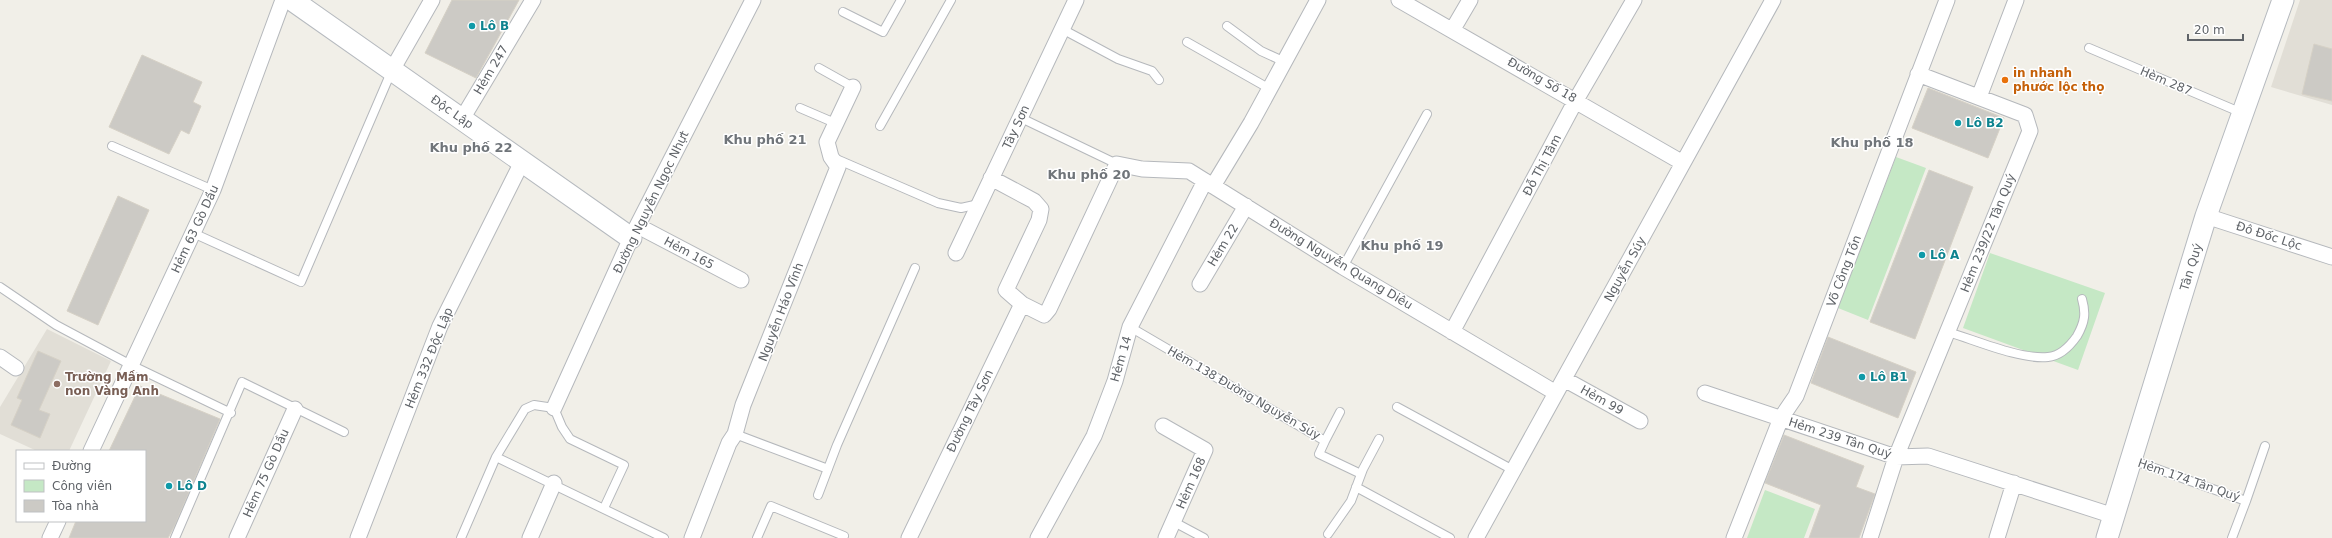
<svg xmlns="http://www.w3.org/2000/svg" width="2332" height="538" viewBox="0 0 2332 538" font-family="'DejaVu Sans',sans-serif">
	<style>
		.education { fill: #e1ded6 }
		.green { fill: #c5e8c5 }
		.building { fill: #cccac5; stroke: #d6d1c6 }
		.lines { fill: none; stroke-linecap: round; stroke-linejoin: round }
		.lane-casing { stroke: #b5b8bc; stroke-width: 10 }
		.street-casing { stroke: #b5b8bc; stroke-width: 17 }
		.secondary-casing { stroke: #b6babf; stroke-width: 23 }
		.lane { stroke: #fff; stroke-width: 8 }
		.street { stroke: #fff; stroke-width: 15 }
		.secondary { stroke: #fff; stroke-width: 21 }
		.culture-dot { fill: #0f9aa8; stroke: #fff; stroke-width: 1.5 }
		.food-dot { fill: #e8710a; stroke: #fff; stroke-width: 1.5 }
		.education-dot { fill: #8d6e63; stroke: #fff; stroke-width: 1.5 }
		.labels { text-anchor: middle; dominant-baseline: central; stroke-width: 3; stroke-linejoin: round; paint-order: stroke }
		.culture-label { font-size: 12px; font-weight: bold; fill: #0d838f; stroke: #fff; text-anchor: start }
		.street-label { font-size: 12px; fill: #5f6368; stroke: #fff }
		.food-label { font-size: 12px; font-weight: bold; fill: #c56008; stroke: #fff; text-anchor: start }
		.education-label { font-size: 12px; font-weight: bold; fill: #785e54; stroke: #fff; text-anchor: start }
		.neighbourhood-label { font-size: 13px; font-weight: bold; fill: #70757a; stroke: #fff }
	</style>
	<rect width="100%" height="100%" fill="#f1efe8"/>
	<path class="education" d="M2300,0H2332V105L2271,87Z
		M47,329L111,361L69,451H37L0,434V407Z"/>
	<path class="green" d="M1896,157L1926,168L1868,320L1838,308Z
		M1990,253L2105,293L2078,370L1963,328Z
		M1765,490L1815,509L1804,538H1747Z"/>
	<path class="building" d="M452,0H519L476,78L425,53Z
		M2314,44L2332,49V101L2302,94Z
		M142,55L202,82L193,102L201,106L189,134L181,130L169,154L109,127Z
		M1928,88L2004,118L1988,158L1912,128Z
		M1929,170L1973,187L1915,339L1870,322Z
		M118,196L149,210L98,325L67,311Z
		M1828,337L1916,372L1898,418L1811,383Z
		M38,351L61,361L39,410L50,414L40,438L11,425L22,400L17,398Z
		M140,386L220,419L175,525L168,538H69L76,521H145V451H109Z
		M1784,435L1864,466L1856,487L1875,494L1859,538H1809L1821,505L1765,483Z"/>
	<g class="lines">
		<g class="lane-casing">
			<path id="lane" d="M843,12L883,32L901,0
				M1227,26L1261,51L1285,62
				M1062,29L1118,59L1152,71L1159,80
				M1187,42L1270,89
				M2089,48L2242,113
				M819,68L853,87
				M800,108L835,123
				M1021,118L1117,164
				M880,126L951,0
				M112,146L213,190
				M834,158L938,203L961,208L979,204
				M193,233L301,282L392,70
				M1343,267L1427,114
				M0,287L56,325L131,365L231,413
				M1130,327L1325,441L1319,454L1361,474
				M1948,332C1975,340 2021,360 2048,357C2060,356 2070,346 2077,336C2085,322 2086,313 2082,299
				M1397,407L1513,470
				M735,434L828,469
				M1325,441L1340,412
				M496,457L664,538
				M2132,460L2246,501L2265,446
				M1356,487L1450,538
				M818,495L837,445L915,268
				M1174,522L1204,538
				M1328,534L1351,501L1363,469L1379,439
				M175,538L242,382L344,432
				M461,538L496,457L525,409L534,405L554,408L562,427L570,439L624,465L604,508
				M757,538L771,506L844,536
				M2232,538L2246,501"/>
		</g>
		<g class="street-casing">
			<path id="street" d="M1399,0L1683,163
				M1453,29L1470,0
				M392,70L432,0
				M1979,97L2016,0
				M462,119L533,0
				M1213,186L1251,123L1318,0
				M2206,216L2332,257
				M638,226L741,280
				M956,253L1076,0
				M1200,284L1246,206
				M1022,304L1044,315L1049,309L1117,164L1142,169L1189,171L1343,267L1556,393
				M1452,332L1576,100L1634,0
				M0,357L16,368
				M1564,379L1640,421
				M1705,393L1896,457L1928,456L2114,516
				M554,408L631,238L753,0
				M1163,426L1205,450L1166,538
				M91,451L213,190L283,0
				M50,538L58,521
				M237,538L295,409
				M358,538L440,326L522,162
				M530,538L554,483
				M692,538L729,443L735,434L743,405L838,167L831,157L827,142L853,87
				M909,538L1022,304L1006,290L1039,220L1041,209L1034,201L991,178
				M1038,538L1094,436L1115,381L1130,327L1205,181
				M1476,538L1773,0
				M1734,538L1781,418L1796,396L1947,0
				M1870,538L1896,457L2030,131L2025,115L1918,74
				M1997,538L2014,483"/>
		</g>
		<g class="secondary-casing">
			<path id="secondary" d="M292,0L631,238
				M2107,538L2206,216L2283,0"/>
		</g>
		<use href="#lane" class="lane"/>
		<use href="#street" class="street"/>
		<use href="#secondary" class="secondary"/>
	</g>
	<g class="culture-dot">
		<circle cx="472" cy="26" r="4"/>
		<circle cx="1958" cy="123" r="4"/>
		<circle cx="1922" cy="255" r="4"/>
		<circle cx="1862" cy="377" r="4"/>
		<circle cx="169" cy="486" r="4"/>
	</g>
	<circle class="food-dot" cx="2005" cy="80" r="4"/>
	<circle class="education-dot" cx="57" cy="384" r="4"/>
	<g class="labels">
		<g class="culture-label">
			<text x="480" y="26">Lô B</text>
			<text x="1966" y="123">Lô B2</text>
			<text x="1930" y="255">Lô A</text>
			<text x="1870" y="377">Lô B1</text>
			<text x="177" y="486">Lô D</text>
		</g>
		<g class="street-label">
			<text transform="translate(491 70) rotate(-59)">Hẻm 247</text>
			<text transform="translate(1542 80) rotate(30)">Đường Số 18</text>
			<text transform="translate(2166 81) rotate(23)">Hèm 287</text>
			<text transform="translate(452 112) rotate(35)">Độc Lập</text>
			<text transform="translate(1016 127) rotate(-65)">Tây Sơn</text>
			<text transform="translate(1542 165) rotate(-62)">Đỗ Thị Tâm</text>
			<text transform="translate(651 202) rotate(-64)">Đường Nguyễn Ngọc Nhựt</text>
			<text transform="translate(195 229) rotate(-65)">Hẻm 63 Gò Dầu</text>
			<text transform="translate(1988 233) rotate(-68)">Hẻm 239/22 Tân Quý</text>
			<text transform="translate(2269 236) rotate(18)">Đô Đốc Lộc</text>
			<text transform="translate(1223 245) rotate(-59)">Hẻm 22</text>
			<text transform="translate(689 253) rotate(28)">Hẻm 165</text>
			<text transform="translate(1341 264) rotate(31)">Đường Nguyễn Quang Diêu</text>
			<text transform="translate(2191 267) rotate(-73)">Tân Quý</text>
			<text transform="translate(1625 269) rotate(-61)">Nguyễn Súy</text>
			<text transform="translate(1844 271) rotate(-69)">Võ Công Tồn</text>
			<text transform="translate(781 312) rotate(-69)">Nguyễn Háo Vĩnh</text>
			<text transform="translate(429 358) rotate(-68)">Hẻm 332 Độc Lập</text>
			<text transform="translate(1121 359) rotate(-74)">Hẻm 14</text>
			<text transform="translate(1244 393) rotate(30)">Hẻm 138 Đường Nguyễn Súy</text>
			<text transform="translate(1602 400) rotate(29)">Hẻm 99</text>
			<text transform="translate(970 411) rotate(-64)">Đường Tây Sơn</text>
			<text transform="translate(1840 438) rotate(18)">Hẻm 239 Tân Quý</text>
			<text transform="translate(266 473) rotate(-66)">Hẻm 75 Gò Dầu</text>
			<text transform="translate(2189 480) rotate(19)">Hẻm 174 Tân Quý</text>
			<text transform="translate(1191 483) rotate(-66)">Hẻm 168</text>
		</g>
		<g class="food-label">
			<text x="2013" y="73">in nhanh<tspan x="2013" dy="14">phước lộc thọ</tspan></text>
		</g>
		<g class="education-label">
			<text x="65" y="377">Trường Mầm<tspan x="65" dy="14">non Vàng Anh</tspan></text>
		</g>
		<g class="neighbourhood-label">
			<text x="765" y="139">Khu phố 21</text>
			<text x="1872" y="142">Khu phố 18</text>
			<text x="471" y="147">Khu phố 22</text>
			<text x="1089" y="174">Khu phố 20</text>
			<text x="1402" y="245">Khu phố 19</text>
		</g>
	</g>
	<rect x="16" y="450" width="130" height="72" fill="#ffffff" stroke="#bfc1c3"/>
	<rect x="24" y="463" width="20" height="6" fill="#ffffff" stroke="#bfc1c3"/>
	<text x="52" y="470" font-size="12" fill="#5f6368">Đường</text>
	<rect x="24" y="480" width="20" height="12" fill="#c5e8c5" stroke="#bfc1c3"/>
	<text x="52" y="490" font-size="12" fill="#5f6368">Công viên</text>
	<rect x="24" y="500" width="20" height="12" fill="#cccac5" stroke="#bfc1c3"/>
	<text x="52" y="510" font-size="12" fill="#5f6368">Tòa nhà</text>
	<path d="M2188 34v6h55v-6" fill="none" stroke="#5f6368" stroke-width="2"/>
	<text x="2194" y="34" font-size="12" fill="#5f6368" stroke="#ffffff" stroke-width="3" paint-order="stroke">20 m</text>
</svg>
